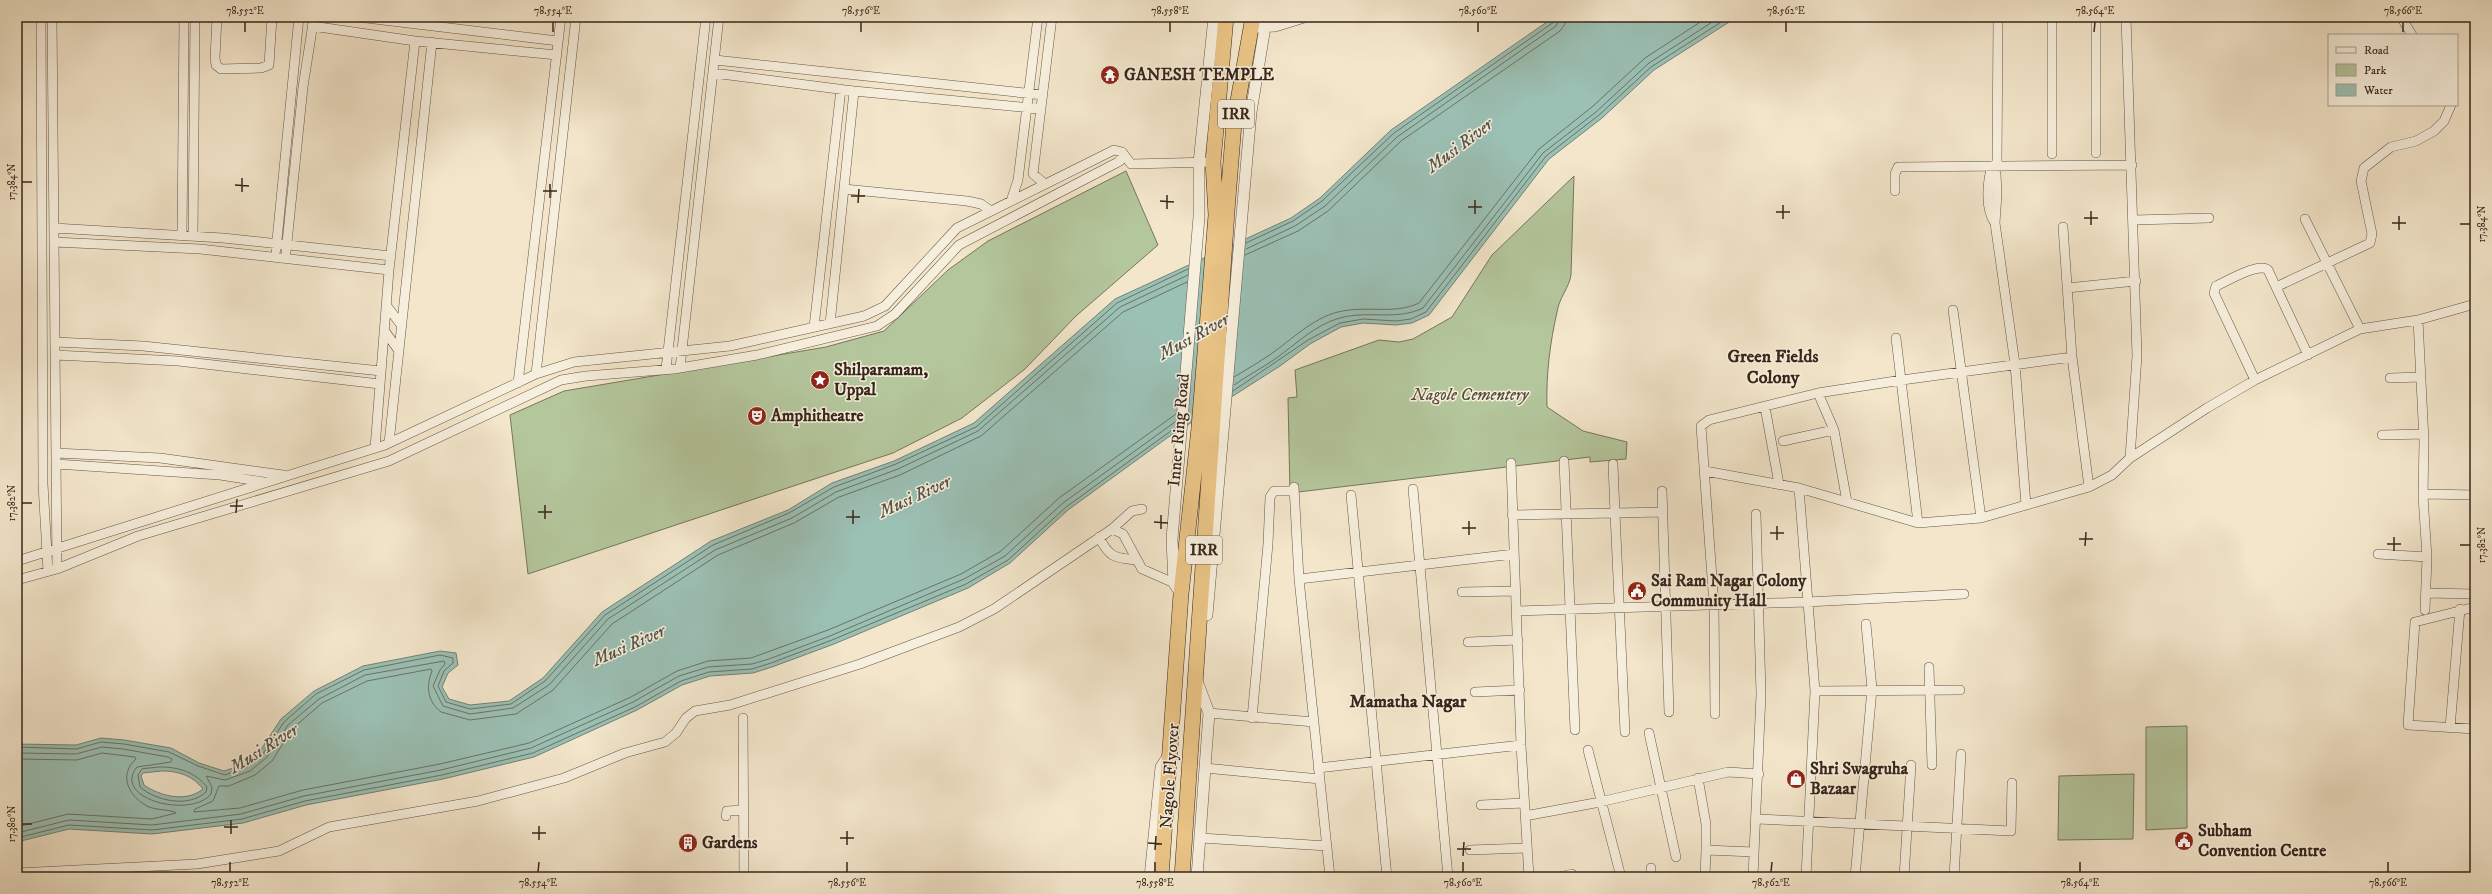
<svg xmlns="http://www.w3.org/2000/svg" width="2492" height="894" viewBox="0 0 2492 894" font-family="'IM FELL DW Pica',serif">
	<style>
		.green { fill: #b4c69c; stroke: #76765c }
		.water { fill: #9bc0b4; stroke: #738277; fill-rule: evenodd }
		.lines { fill: none; stroke-linecap: round; stroke-linejoin: round }
		.shore { stroke: #697368; stroke-width: 1 }
		.minor-casing { stroke: #665647; stroke-width: 10 }
		.tertiary-casing { stroke: #665647; stroke-width: 12 }
		.trunk-casing { stroke: #37261b; stroke-width: 16 }
		.minor { stroke: #f7efdd; stroke-width: 9 }
		.tertiary { stroke: #f7efdd; stroke-width: 11 }
		.trunk { stroke: #eac386; stroke-width: 15 }
		.ticks { fill: none; stroke: #37261b; stroke-width: 1.5 }
		.labels { text-anchor: middle; dominant-baseline: central; stroke-width: 3; stroke-linejoin: round; paint-order: stroke }
		.shield { fill: #f7efdd; stroke: #716255; stroke-width: 1 }
		.shield-label { font-size: 16px; font-weight: bold; fill: #37261b }
		.poi-label { font-size: 17px; font-weight: bold; fill: #37261b; stroke: #f7efdd; text-anchor: start }
		.park-label { font-size: 17px; font-style: italic; fill: #564e3b; stroke: #f7efdd }
		.street-label { font-size: 17px; fill: #37261b; stroke: #f7efdd }
		.water-label { font-size: 18px; font-style: italic; fill: #555449; stroke: #f7efdd }
		.neighbourhood-label { font-size: 18px; font-weight: bold; fill: #37261b; stroke: #f7efdd }
		.neatline { fill: none; stroke: #37261b; stroke-width: 1.5 }
		.ticks-label { font-size: 10px; text-anchor: middle; fill: #37261b }
	</style>
	<rect width="100%" height="100%" fill="#f3e6cb"/>
	<filter id="stains"><feTurbulence type="fractalNoise" baseFrequency=".005" numOctaves="4"/><feColorMatrix values="0 0 0 0 .2 0 0 0 0 .09 0 0 0 0 .02 0 0 0 .5 -.17"/></filter>
	<radialGradient id="worn" r=".72"><stop offset=".6" stop-color="#630" stop-opacity="0"/><stop offset="1" stop-color="#630" stop-opacity=".3"/></radialGradient>
	<path class="green" d="M1126,171L1158,245L1076,316L1025,369L962,418L893,453L528,574L510,415L564,391L826,347L884,331L948,270L988,241Z
		M1574,176L1571,275C1569,288 1559,298 1557,312C1550,343 1546,374 1547,407L1583,431L1627,442L1626,459L1590,462V457L1290,493L1288,398L1297,397L1295,370L1379,340L1399,342L1413,339L1452,317L1492,255Z
		M2187,726V828L2146,830V727Z
		M2134,774L2133,839L2058,840L2059,776Z"/>
	<path class="water" d="M1554,17H1737L1654,70L1602,118L1549,159L1429,315L1412,323L1396,325L1363,323L1341,327L1310,344L1280,366L1167,438L1068,510L1010,563L968,588L834,644L772,667L753,673L710,676L682,685L637,710L534,757L443,779L306,805L243,823L152,834L69,829L17,842V744L76,745L101,738L124,740L171,748L199,763L224,771L246,764L260,751L281,719L314,691L363,666L440,651L456,653L458,665L448,673L442,687L449,699L470,705L509,701L543,678L602,612L711,541L788,510L832,483L894,461L974,423L1115,299L1291,218L1320,198L1391,130ZM161,771C178,771 192,775 203,789C186,803 160,796 144,785L141,776L143,773Z"/>
	<g class="lines">
		<path class="shore" d="M1246,243L1293,221L1322,201L1394,133L1554,22L1555,17
			M1246,249L1295,226L1325,206L1397,137L1556,26L1560,17
			M1245,255L1298,231L1328,211L1401,141L1560,31L1565,24L1566,17
			M1234,377C1246,370 1259,362 1271,354C1291,340 1313,318 1338,312C1366,305 1394,315 1419,303L1539,149L1592,107L1645,58L1708,17
			M1234,385C1247,376 1262,368 1275,359C1295,345 1316,324 1340,318C1368,310 1396,321 1423,308L1543,153L1596,112L1649,63L1720,17
			M1233,391L1308,340L1340,323L1363,319L1396,321L1411,319L1426,312L1546,156L1599,115L1651,67L1729,17
			M1176,414L1059,498L1001,551L961,574L828,630L751,658L708,661L677,671L631,697L529,743L440,764L303,790L240,808L194,812L195,809L213,801L219,786H229L255,775L272,761L292,729L322,703L367,681L431,669L432,671C426,686 427,701 441,712L470,720L516,714L553,690L612,624L718,555L794,523L839,497L900,475L981,436L1123,312L1187,282
			M17,747L76,749L101,742L124,744L169,752L198,766L225,775L247,767L263,754L284,722L316,694L364,670L440,655L453,658V663L444,671L438,686L446,702L470,709L511,704L545,681L605,615L713,545L789,513L834,487L896,464L976,427L1117,303L1188,269
			M17,753L76,754L102,747L123,749L168,757L172,759L171,762L137,767C111,799 191,819 211,794L212,787L206,776L225,780L250,771L267,757L288,725L319,699L365,675L444,661L445,664L440,670L433,686L443,706L470,714L513,708L549,685L608,619L715,550L792,518L836,492L898,469L978,431L1120,307L1188,275
			M17,759L77,760L102,753L135,757L136,759C117,776 130,798 149,807C156,810 174,810 176,813L152,819L68,814L17,827
			M160,767C179,767 195,772 207,787L206,792C189,808 156,801 140,787L138,775L142,769Z
			M17,833L69,820L152,825L241,814L304,796L441,770L531,748L633,702L679,676L708,667L752,664L769,659L830,636L964,579L1005,556L1063,503L1175,422
			M17,838L69,825L152,830L242,819L305,801L442,775L533,753L635,707L681,681L709,672L752,669L771,663L832,640L966,584L1008,560L1066,507L1175,428"/>
		<g class="minor-casing">
			<path id="minor" d="M41,17L43,484L48,571
				M52,17L57,569
				M217,17L215,58L216,65L221,69L261,68L269,65L272,17
				M358,17L558,41
				M2052,17V154
				M2096,17V153
				M2126,17L2137,356L2130,458
				M2401,17L2412,35
				M312,26L415,41L557,55
				M715,60L1043,95
				M713,73L854,91L1041,109
				M1122,152L1131,164L1213,162
				M1997,165L1998,17
				M1992,166L1996,174L1997,194L1995,223L2015,364L2026,505
				M1992,166C1987,183 1985,209 1995,223
				M1045,184L1033,174L1052,17
				M844,189L967,201L981,204L991,211
				M1895,191V174L1898,167L2132,165
				M1011,201L1018,180L1038,17
				M2305,219L2360,329
				M2134,220L2209,218
				M2063,227L2072,357L2089,487
				M54,228L223,238L391,256
				M182,235L184,17
				M193,236L195,17
				M54,242L200,249L389,270
				M276,250L299,17
				M286,252L303,87L314,17
				M2276,287L2370,243L2372,234L2361,181L2364,168L2391,147L2416,141L2434,131L2444,121L2451,105
				M2067,288L2136,281
				M386,305L402,326
				M1953,310L1981,518
				M2418,320L2424,441L2423,496
				M830,324L854,91
				M814,327L841,89
				M384,330L399,351
				M1896,338L1918,523
				M55,342L143,346L381,371
				M55,355L178,361L380,384
				M680,368L719,17
				M666,369L706,17
				M536,374L576,17
				M2390,378L2421,377
				M2255,380L2214,293L2216,286C2228,281 2258,262 2268,270L2308,355
				M518,383L561,17
				M1818,393L1834,430L1847,502
				M1765,407L1779,484
				M2382,435L2424,434
				M1783,441L1834,430
				M389,443L432,42
				M375,448L389,270L415,41
				M56,453L160,458L283,475
				M1564,461L1575,730
				M1511,463L1521,745L1529,877
				M56,464L220,475L264,482
				M1613,464L1615,513L1663,512
				M1705,471L1799,488L1918,523L1981,518L2089,487L2112,475L2130,458L2207,408L2255,380L2360,329L2418,320L2475,304
				M1294,487L1299,579L1330,877
				M1799,488L1815,691L1806,877
				M1413,489L1448,877
				M1662,491L1669,712
				M1351,495L1387,877
				M1142,509L1132,511L1112,529L1123,534L1142,569L1174,583
				M1512,515L1615,513L1625,732
				M1099,537C1109,557 1114,558 1136,560
				M2378,554L2427,557
				M17,561L385,445L536,374L574,362L730,346L864,316L885,306L957,228L1114,150L1122,152L1120,161L959,245L895,314L877,326L757,355L674,369L586,376L561,380L389,461L138,536L57,569L17,580
				M1299,579L1514,554
				M1462,592L1516,591
				M2426,593L2475,594
				M2475,607L2415,622L2408,725L2475,729
				M2425,610L2427,557L2423,496L2426,494L2475,495
				M1516,611L1807,602L1964,594
				M1468,642L1518,640
				M1929,667L1932,765
				M1815,691L1960,690
				M1475,692L1520,690
				M1209,713L1314,722
				M1715,714L1714,605L1701,426L1709,420L1818,393L1902,380L2072,357
				M743,718L744,877
				M1252,718L1268,544L1270,497L1274,491H1294
				M2450,728L2460,609
				M1649,733L1676,857
				M1588,750L1621,877
				M1205,768L1320,779
				M1318,768L1521,745
				M1698,778L1706,824V850L1754,852
				M1481,805L1524,803
				M726,816L727,811L743,810
				M1525,816L1600,802L1728,772L1759,774
				M1757,819L2011,831L2012,783
				M1201,838L1327,846
				M1470,850L1527,848
				M17,873L197,864L279,851L329,827L478,801L564,778L625,753L665,742L676,733L686,718L695,711L730,705L860,664L959,627L994,609L1112,529
				M1559,877L1572,874
				M1651,877V868
				M1705,877L1706,850
				M1753,877L1761,694L1756,514
				M1855,877L1872,689L1866,624
				M1904,877L1911,765
				M1954,877L1961,754"/>
		</g>
		<g class="tertiary-casing">
			<path id="tertiary" d="M1258,27L1275,26L1304,17
				M1181,594L1174,583L1172,539L1199,217V163L1214,17
				M1207,615L1251,112L1265,27L1264,17
				M1197,681L1209,713L1197,877
				M1150,877L1161,767L1169,755"/>
		</g>
		<g class="trunk-casing">
			<path id="trunk" d="M1161,877L1181,594L1199,428L1216,215L1213,162L1226,17
				M1182,877L1227,211L1234,123L1253,17"/>
		</g>
		<use href="#minor" class="minor"/>
		<use href="#tertiary" class="tertiary"/>
		<use href="#trunk" class="trunk"/>
	</g>
	<path class="ticks" d="M245,32V22M553,32V22M861,32V22M1170,32V22M1478,32V22M1786,32V22M2094,32L2095,22M2403,32V22M22,182H32M235,185L249,186M543,191H557M242,192V178M851,196H865M550,198V184M1160,201L1174,202M858,203L859,189M1468,207H1482M1167,209V195M1776,212H1790M1475,214V200M2084,218H2098M1783,219V205M2392,223H2406M2460,224H2470M2091,225V211M2399,230V216M22,503H32M230,506H243M538,512H552M236,513L237,499M846,517H860M545,519V505M1154,522L1168,523M853,524V510M1462,528H1476M1161,529V515M1770,533H1784M1469,535V521M2079,539H2093M1777,540V526M2387,544H2401M2460,545H2470M2085,546L2086,532M2394,551V537M22,824H32M224,827H238M532,833H546M231,834V820M840,838H854M539,840V826M1148,843L1162,844M847,845V831M1457,849H1471M1155,850L1156,836M1463,856L1464,842M230,872V862M538,872L539,862M847,872V862M1155,872V862M1463,872V862M1771,872L1772,862M2080,872V862M2388,872V862"/>
	<defs>
		<g id="temple-disc" transform="scale(1)"><circle r="9.5" fill="#8f2418" stroke="#f7efdd"/><path d="M0-6L5-2H3V0L6.5 2.5H4V6H1.5V3h-3V6H-4V2.5H-6.5L-3 0V-2H-5Z" fill="#fff"/></g>
		<g id="sight-disc" transform="scale(1)"><circle r="9.5" fill="#8f2418" stroke="#f7efdd"/><path d="M0-6L1.8-2.2L6-1.7L2.9 1.2L3.7 5.4L0 3.3L-3.7 5.4L-2.9 1.2L-6-1.7L-1.8-2.2Z" fill="#fff"/></g>
		<g id="theatre-disc" transform="scale(1)"><circle r="9.5" fill="#8f2418" stroke="#f7efdd"/><path d="M-5-5.5Q0-4 5-5.5V0Q5 5 0 6Q-5 5-5 0ZM-3.3-2.5H-1v1.5H-3.3ZM1-2.5H3.3v1.5H1ZM-2.8 1Q0 5.5 2.8 1Z" fill="#fff"/></g>
		<g id="civic-disc" transform="scale(1)"><circle r="9.5" fill="#8f2418" stroke="#f7efdd"/><path d="M-.6-6.5H3V-4.5H.6V-3L4-1V1h2V6H-6V1h2V-1L-.6-3ZM-1.2 2.5V6h2.4V2.5Z" fill="#fff"/></g>
		<g id="shop-disc" transform="scale(1)"><circle r="9.5" fill="#8f2418" stroke="#f7efdd"/><path d="M-5-2.5h2.3a2.7 3.5 0 0 1 5.4 0H5L5.5 6h-11ZM-1.5-2.5h3a1.5 2.3 0 0 0-3 0Z" fill="#fff"/></g>
		<g id="building-disc" transform="scale(1)"><circle r="9.5" fill="#8f2418" stroke="#f7efdd"/><path d="M-4-6H4V6H1V3H-1V6H-4ZM-2.5-4.3h1.7v1.8h-1.7ZM.8-4.3h1.7v1.8H.8ZM-2.5-1h1.7V.8h-1.7ZM.8-1h1.7V.8H.8Z" fill="#fff"/></g>
	</defs>
	<g fill-rule="evenodd">
		<use href="#temple-disc" x="1110" y="75"/>
		<use href="#sight-disc" x="820" y="380"/>
		<use href="#theatre-disc" x="757" y="416"/>
		<use href="#civic-disc" x="1637" y="591"/>
		<use href="#shop-disc" x="1796" y="779"/>
		<use href="#civic-disc" x="2184" y="841"/>
		<use href="#building-disc" x="688" y="843"/>
	</g>
	<g class="labels">
		<g class="shield">
			<rect x="1218" y="100" width="36" height="28" rx="3"/>
			<rect x="1186" y="536" width="36" height="28" rx="3"/>
		</g>
		<g class="shield-label">
			<text x="1236" y="114">IRR</text>
			<text x="1204" y="550">IRR</text>
		</g>
		<g class="poi-label">
			<text x="1124" y="75">GANESH TEMPLE</text>
			<text x="834" y="370">Shilparamam,<tspan x="834" dy="20">Uppal</tspan></text>
			<text x="771" y="416">Amphitheatre</text>
			<text x="1651" y="581">Sai Ram Nagar Colony<tspan x="1651" dy="20">Community Hall</tspan></text>
			<text x="1810" y="769">Shri Swagruha<tspan x="1810" dy="20">Bazaar</tspan></text>
			<text x="2198" y="831">Subham<tspan x="2198" dy="20">Convention Centre</tspan></text>
			<text x="702" y="843">Gardens</text>
		</g>
		<g class="park-label">
			<text x="1470" y="395">Nagole Cementery</text>
		</g>
		<g class="street-label">
			<text transform="translate(1179 430) rotate(-85)">Inner Ring Road</text>
			<text transform="translate(1170 776) rotate(-86)">Nagole Flyover</text>
		</g>
		<g class="water-label">
			<text transform="translate(1460 146) rotate(-37)">Musi River</text>
			<text transform="translate(1194 337) rotate(-29)">Musi River</text>
			<text transform="translate(915 497) rotate(-25)">Musi River</text>
			<text transform="translate(629 646) rotate(-24)">Musi River</text>
			<text transform="translate(264 749) rotate(-32)">Musi River</text>
		</g>
		<g class="neighbourhood-label">
			<text x="1773" y="357">Green Fields<tspan x="1773" dy="21">Colony</tspan></text>
			<text x="1408" y="702">Mamatha Nagar</text>
		</g>
	</g>
	<rect width="2492" height="894" fill="none" stroke="#f3e6cb" stroke-width="44"/>
	<rect x="2328" y="34" width="130" height="72" fill="#f7efdd" stroke="#aa9f8f"/>
	<rect x="2336" y="47" width="20" height="6" fill="#f7efdd" stroke="#aa9f8f"/>
	<text x="2364" y="54" font-size="12" fill="#37261b">Road</text>
	<rect x="2336" y="64" width="20" height="12" fill="#b4c69c" stroke="#aa9f8f"/>
	<text x="2364" y="74" font-size="12" fill="#37261b">Park</text>
	<rect x="2336" y="84" width="20" height="12" fill="#9bc0b4" stroke="#aa9f8f"/>
	<text x="2364" y="94" font-size="12" fill="#37261b">Water</text>
	<rect x="22" y="22" width="2448" height="850" class="neatline"/>
	<g class="ticks-label">
		<text x="245" y="14">78.552°E</text>
		<text x="553" y="14">78.554°E</text>
		<text x="861" y="14">78.556°E</text>
		<text x="1170" y="14">78.558°E</text>
		<text x="1478" y="14">78.560°E</text>
		<text x="1786" y="14">78.562°E</text>
		<text x="2095" y="14">78.564°E</text>
		<text x="2403" y="14">78.566°E</text>
		<text transform="translate(11 182) rotate(-90)" y="4">17.384°N</text>
		<text transform="translate(2481 224) rotate(-90)" y="4">17.384°N</text>
		<text transform="translate(11 503) rotate(-90)" y="4">17.382°N</text>
		<text transform="translate(2481 545) rotate(-90)" y="4">17.382°N</text>
		<text transform="translate(11 824) rotate(-90)" y="4">17.380°N</text>
		<text x="230" y="886">78.552°E</text>
		<text x="538" y="886">78.554°E</text>
		<text x="847" y="886">78.556°E</text>
		<text x="1155" y="886">78.558°E</text>
		<text x="1463" y="886">78.560°E</text>
		<text x="1771" y="886">78.562°E</text>
		<text x="2080" y="886">78.564°E</text>
		<text x="2388" y="886">78.566°E</text>
	</g>
	<rect width="100%" height="100%" filter="url(#stains)"/>
	<rect width="100%" height="100%" fill="url(#worn)"/>
</svg>
